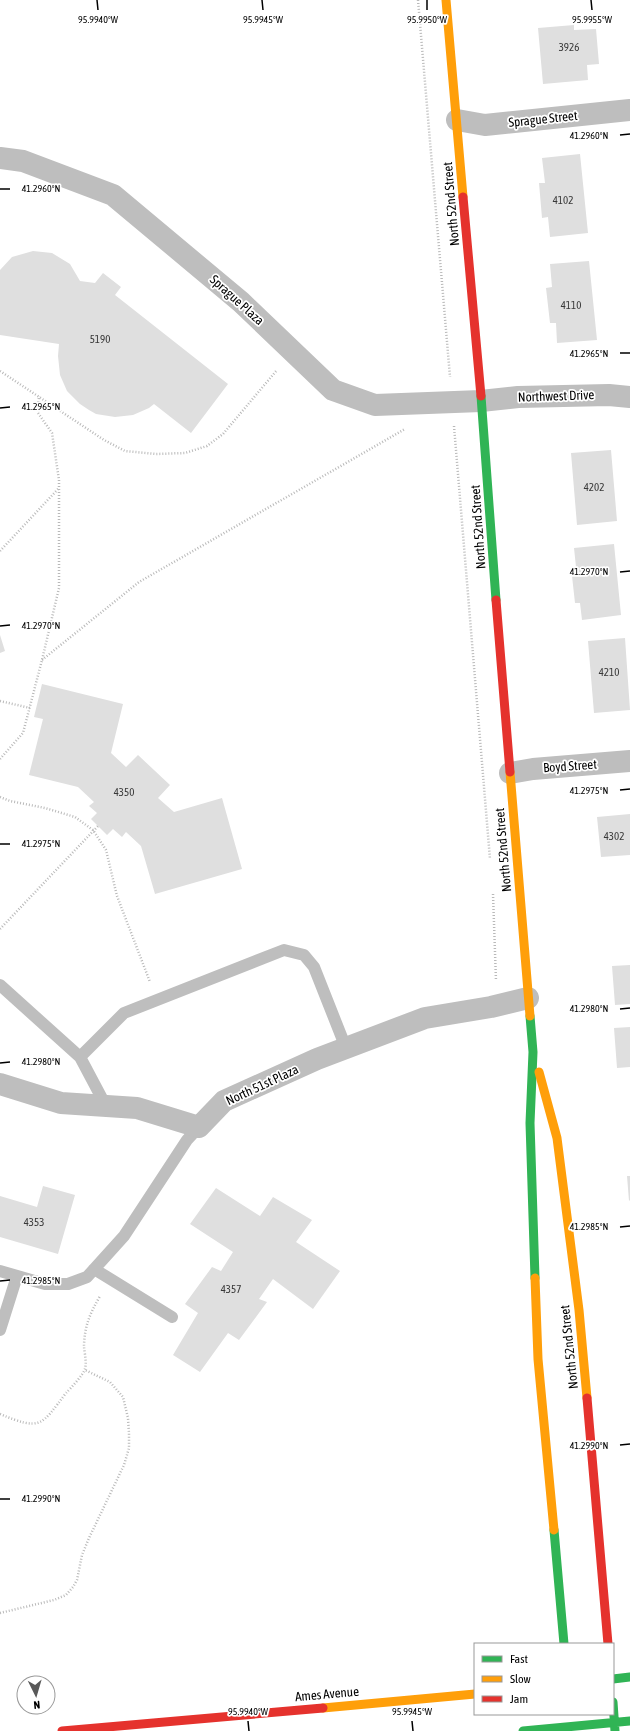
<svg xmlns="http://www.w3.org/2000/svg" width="630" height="1731" viewBox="0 0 630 1731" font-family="'Asap Condensed',sans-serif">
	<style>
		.building { fill: #dfdfdf }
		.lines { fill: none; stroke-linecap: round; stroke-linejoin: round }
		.path { stroke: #b9b9b9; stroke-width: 2.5; stroke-dasharray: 1 2; stroke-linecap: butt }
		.lane { stroke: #bebebe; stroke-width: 12 }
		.street { stroke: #bebebe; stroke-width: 22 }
		.fast { stroke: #30b455; stroke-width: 9 }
		.slow { stroke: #ff9f0a; stroke-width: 9 }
		.jam { stroke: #e5322d; stroke-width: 9 }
		.ticks { fill: none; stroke: #000; stroke-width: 1.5 }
		.labels { text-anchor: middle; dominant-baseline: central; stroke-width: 3.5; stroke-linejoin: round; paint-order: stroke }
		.number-label { font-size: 11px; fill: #383838 }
		.street-label { font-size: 13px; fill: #000; stroke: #fff }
		.ticks-label { font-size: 10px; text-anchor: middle; fill: #000; stroke: #fff; stroke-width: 3.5; stroke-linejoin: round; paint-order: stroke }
	</style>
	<rect width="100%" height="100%" fill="#fff"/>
	<path class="building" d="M574,25V30L596,29L599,64L587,65L588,80L543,84L538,28Z
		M580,154L588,233L550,237L548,217L542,218L539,183H545L542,158Z
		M33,251L52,253L70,264L80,281L95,283L103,273L121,287L115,295L228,384L191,433L154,404L149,408L133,415L115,417L96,414L89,410L80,404L67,391L60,375L58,356L59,344L0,335V270L12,257Z
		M589,261L597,340L557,343L556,323H550L546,288L552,287L550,264Z
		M611,450L617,521L577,525L571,453Z
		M614,544L621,615L582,620L580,603H575L571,567H576L574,548Z
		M0,635L5,651L0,653Z
		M625,638L630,710L594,713L588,641Z
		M42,684L123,704L111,753L126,767L138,755L170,785L158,798L174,812L222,798L242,869L155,894L141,846L126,832L122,837L113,829L107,835L91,819L97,813L89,806L94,802L78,787L29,775L43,719L34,717Z
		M630,814V855L601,857L597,817Z
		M630,965V1004L615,1005L612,966Z
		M630,1027V1067L617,1068L614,1028Z
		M627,1176H630V1200L629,1201Z
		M43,1186L75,1195L58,1254L0,1237V1196L37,1207Z
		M216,1188L260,1216L273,1197L312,1220L296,1242L340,1271L313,1309L273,1279L259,1299L267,1302L239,1340L228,1333L200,1372L173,1355L198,1313L185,1304L212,1267L221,1271L233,1252L190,1224Z"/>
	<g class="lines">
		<path class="path" d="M418,0L450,377
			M0,371L104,440L125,451L156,454L185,453L207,446L223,434L277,370
			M454,426L490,859
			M0,551L59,488
			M42,660L139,582L405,429
			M0,701L30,708
			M0,759L23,733L42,660L59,588V480L52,433L38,413L39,396
			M0,797L10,801L45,808L75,817L93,830L106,850L117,896L150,982
			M493,894L496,981
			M0,929L98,826
			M0,1414C41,1431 41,1426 66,1393C71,1388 83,1375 85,1369C87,1361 84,1352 84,1345C85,1324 90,1314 100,1296
			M0,1613L54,1600L66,1595L73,1587L77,1580L82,1555L89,1538L124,1465L129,1448V1434L128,1418L123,1397L110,1382L85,1370"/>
		<path class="lane" d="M0,985L80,1057
			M106,1106L80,1057L124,1013L284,950L304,955L314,967L346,1048
			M94,1269L172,1317
			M0,1271L45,1284H68L87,1277L124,1236L187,1140L199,1127
			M0,1330L17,1276"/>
		<path class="street" d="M457,120L485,125L630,110
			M0,158L23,161L113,195L241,302L333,390L375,405L481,401L518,397L609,395L630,397
			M510,773L533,769L630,761
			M0,1084L61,1103L137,1108L199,1127L224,1101L317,1059L425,1018L491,1007L528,998"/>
		<path class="fast" d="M481,396L496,600
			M530,1016L533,1052L530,1123L535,1278
			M554,1530L564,1644
			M613,1679L630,1677
			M613,1702L615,1731
			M523,1731L630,1721"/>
		<path class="slow" d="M446,0L463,197
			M510,772L530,1016
			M539,1072L557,1138L579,1310L587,1398
			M535,1278L538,1359L554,1530
			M323,1708L475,1694"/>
		<path class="jam" d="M463,197L481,396
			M496,600L510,772
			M587,1398L608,1644
			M62,1731L323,1708"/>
	</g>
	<path class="ticks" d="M97,0L98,10M262,0L263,10M427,0V10M591,0L592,10M620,135L630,134M0,189H10M620,353H630M0,408L10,407M620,572L630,571M0,626L10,625M620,790L630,789M0,844H10M620,1009L630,1008M0,1063L10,1062M620,1227L630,1226M0,1281L10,1280M620,1445L630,1444M0,1499H10M248,1721L249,1731M412,1721L413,1731"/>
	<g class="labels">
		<g class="number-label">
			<text x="569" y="47">3926</text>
			<text x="563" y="200">4102</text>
			<text x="571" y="305">4110</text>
			<text x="100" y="339">5190</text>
			<text x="594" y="487">4202</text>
			<text x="609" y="672">4210</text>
			<text x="124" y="792">4350</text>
			<text x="614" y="836">4302</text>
			<text x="34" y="1222">4353</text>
			<text x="231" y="1289">4357</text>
		</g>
		<g class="street-label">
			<text transform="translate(543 119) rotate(-6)">Sprague Street</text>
			<text transform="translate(451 204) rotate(-95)">North 52nd Street</text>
			<text transform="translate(237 300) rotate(42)">Sprague Plaza</text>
			<text transform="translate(556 396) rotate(-2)">Northwest Drive</text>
			<text transform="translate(478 527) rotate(-94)">North 52nd Street</text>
			<text transform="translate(570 766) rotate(-4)">Boyd Street</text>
			<text transform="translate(503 850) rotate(-95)">North 52nd Street</text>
			<text transform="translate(262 1085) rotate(-25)">North 51st Plaza</text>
			<text transform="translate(569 1347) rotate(-96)">North 52nd Street</text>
			<text transform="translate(327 1694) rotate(-5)">Ames Avenue</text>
		</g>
	</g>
	<g class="ticks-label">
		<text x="98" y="23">95.9940°W</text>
		<text x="263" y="23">95.9945°W</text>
		<text x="592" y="23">95.9955°W</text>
		<text x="427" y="23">95.9950°W</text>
		<text x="589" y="139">41.2960°N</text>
		<text x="41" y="192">41.2960°N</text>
		<text x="589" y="357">41.2965°N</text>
		<text x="41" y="410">41.2965°N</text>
		<text x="589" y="575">41.2970°N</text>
		<text x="41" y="629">41.2970°N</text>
		<text x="589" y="794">41.2975°N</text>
		<text x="41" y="847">41.2975°N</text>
		<text x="589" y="1012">41.2980°N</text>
		<text x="41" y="1065">41.2980°N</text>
		<text x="589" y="1230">41.2985°N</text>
		<text x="41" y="1284">41.2985°N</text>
		<text x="589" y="1449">41.2990°N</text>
		<text x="41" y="1502">41.2990°N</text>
		<text x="248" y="1715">95.9940°W</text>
		<text x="412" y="1715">95.9945°W</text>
	</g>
	<rect x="474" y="1643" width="140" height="72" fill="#ffffff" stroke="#999999"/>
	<rect x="482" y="1656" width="20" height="6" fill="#30b455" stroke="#999999"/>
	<text x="510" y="1663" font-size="12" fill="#000000">Fast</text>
	<rect x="482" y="1676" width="20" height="6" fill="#ff9f0a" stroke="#999999"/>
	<text x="510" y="1683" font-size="12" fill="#000000">Slow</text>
	<rect x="482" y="1696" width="20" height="6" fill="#e5322d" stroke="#999999"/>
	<text x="510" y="1703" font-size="12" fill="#000000">Jam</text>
	<g transform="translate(36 1695) rotate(175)"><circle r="19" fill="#ffffff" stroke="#999999"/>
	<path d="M0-3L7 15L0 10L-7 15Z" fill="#595959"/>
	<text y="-6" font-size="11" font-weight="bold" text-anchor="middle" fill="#000000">N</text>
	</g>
</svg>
